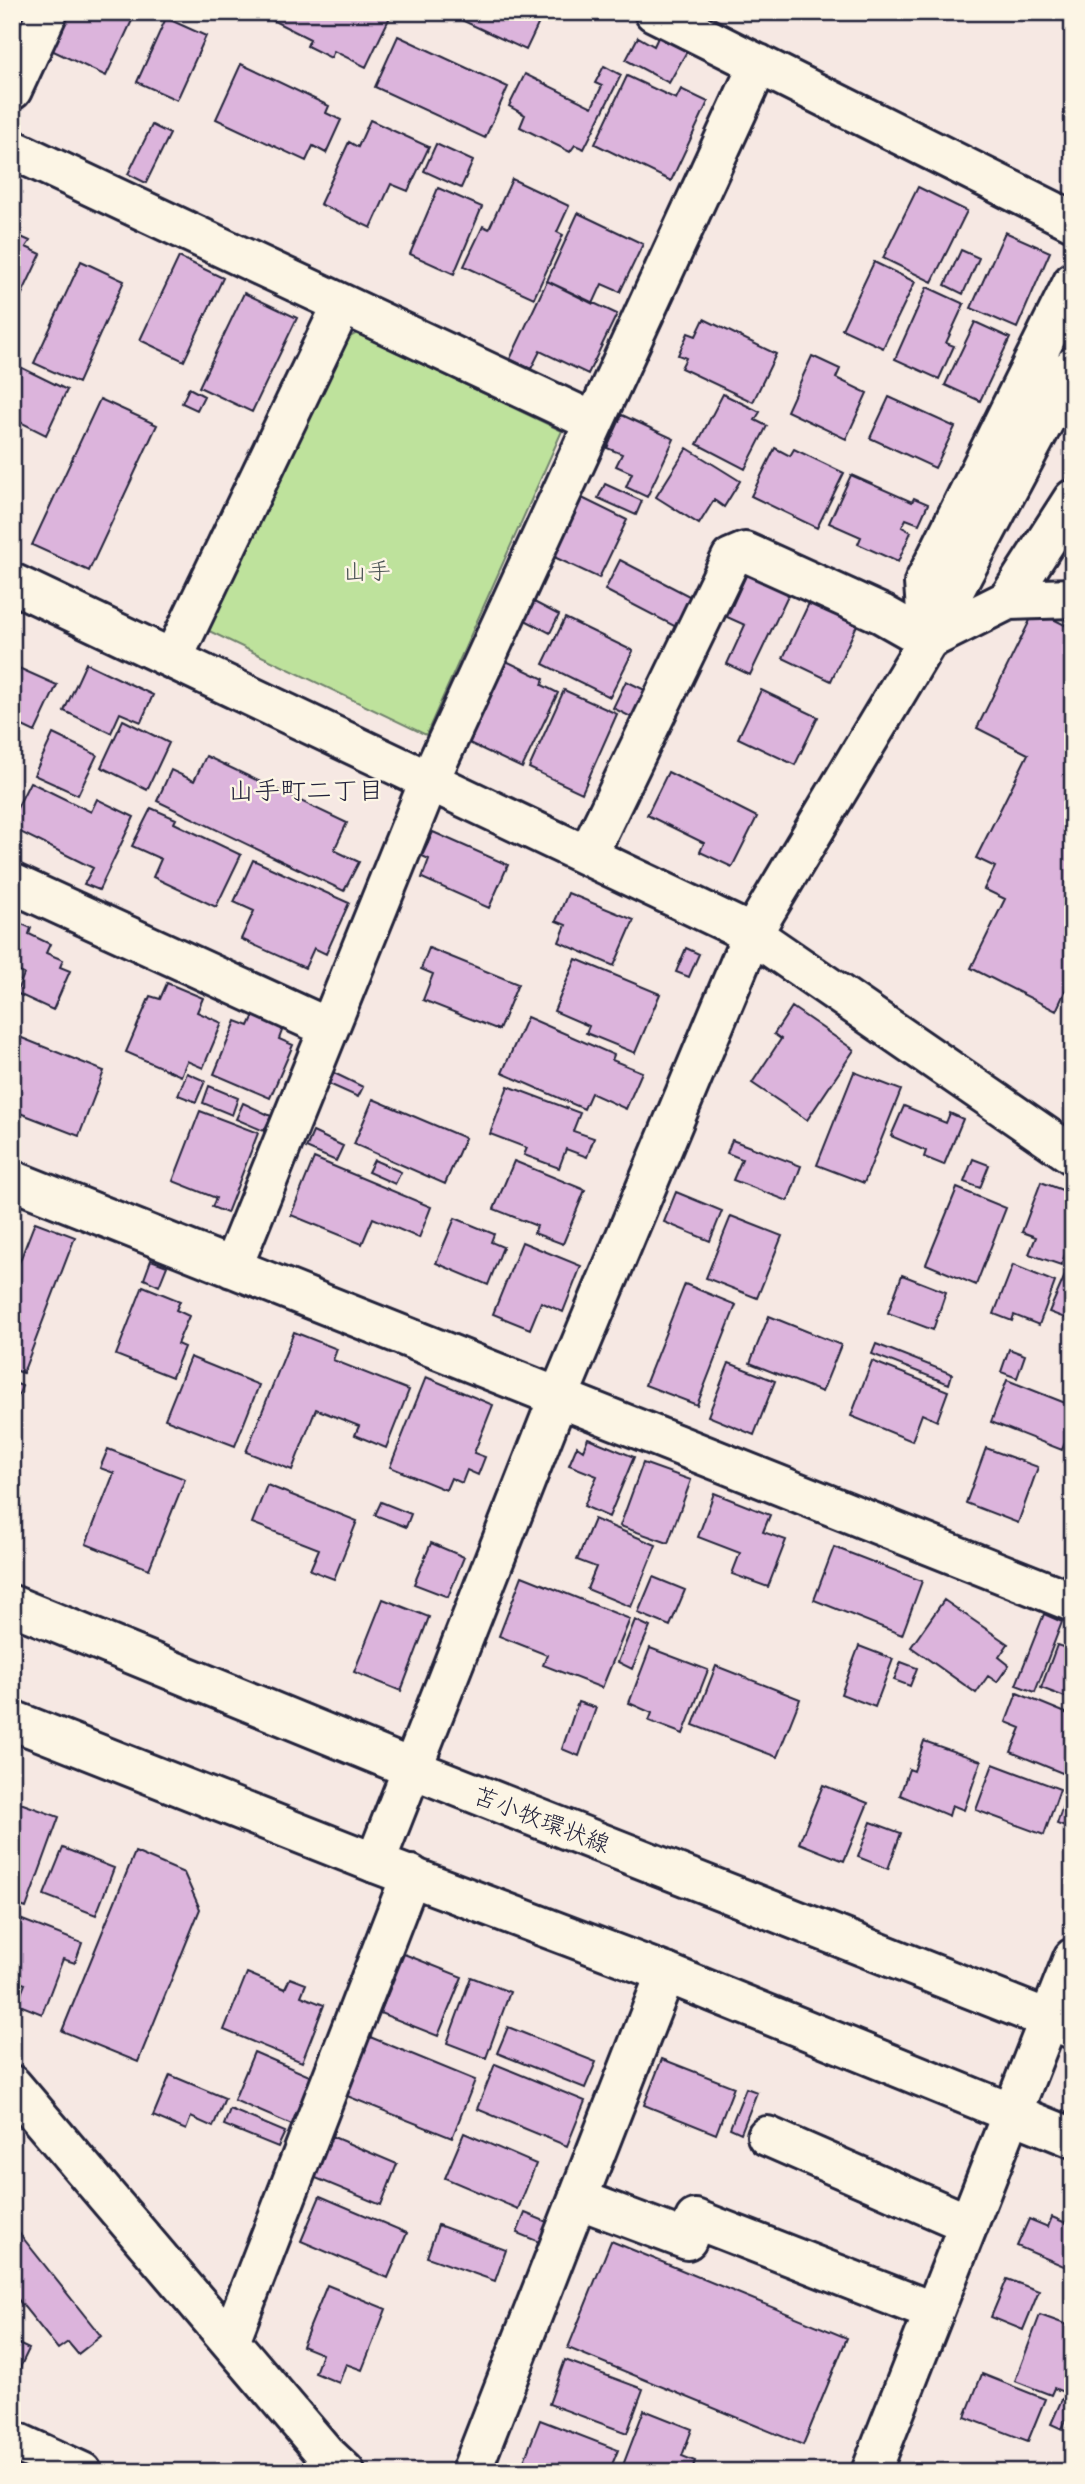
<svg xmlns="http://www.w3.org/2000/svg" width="1085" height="2484" viewBox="0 0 1085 2484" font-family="Delius,'Klee One',sans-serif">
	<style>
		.green { fill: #bee29c; stroke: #70826c; stroke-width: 2 }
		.building { fill: #dcb4dc; stroke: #22223b; stroke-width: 2 }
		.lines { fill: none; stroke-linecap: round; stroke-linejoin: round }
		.minor-casing { stroke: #22223b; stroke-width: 44 }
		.major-casing { stroke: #22223b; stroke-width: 44 }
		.minor { stroke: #fcf5e5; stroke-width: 38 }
		.major { stroke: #fcf5e5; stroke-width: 38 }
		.labels { text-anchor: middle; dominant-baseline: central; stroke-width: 5; stroke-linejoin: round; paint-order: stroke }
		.park-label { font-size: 24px; fill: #495253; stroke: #fcf5e5 }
		.street-label { font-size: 24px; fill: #22223b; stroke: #fcf5e5 }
		.neighbourhood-label { font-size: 26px; fill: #22223b; stroke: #fcf5e5 }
	</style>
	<rect width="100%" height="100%" fill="#f6e8e3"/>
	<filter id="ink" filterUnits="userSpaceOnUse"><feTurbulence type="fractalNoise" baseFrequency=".0143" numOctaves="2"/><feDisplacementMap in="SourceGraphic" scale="14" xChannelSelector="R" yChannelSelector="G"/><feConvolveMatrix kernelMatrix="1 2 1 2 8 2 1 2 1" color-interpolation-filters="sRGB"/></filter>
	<g filter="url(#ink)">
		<path class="green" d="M357,333L562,431L426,735L207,630L337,344Z"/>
		<path class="building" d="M61,12H136L106,76L45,47Z
			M385,12L390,17L366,67L334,51L331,58L307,46L310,39L258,13Z
			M455,12H544L526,50L453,16Z
			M166,18L206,36L177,100L137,82Z
			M661,31L690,46L669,83L626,60L638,37L654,46Z
			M398,36L508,87L485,138L375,87Z
			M241,64L329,106L326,113L341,120L326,153L313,146L306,161L216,119Z
			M604,66L621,75L584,149L575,145L570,152L520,127L525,115L509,106L525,74L592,107L602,86L595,83Z
			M627,76L676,99L681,89L708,102L671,181L595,144Z
			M370,120L429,147L408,191L391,184L371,228L320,204L349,142L358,147Z
			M152,125L170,134L146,183L128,174Z
			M436,144L473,161L461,188L424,171Z
			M512,179L569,206L557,232L563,235L534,298L464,266L483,226L489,229Z
			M918,187L967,211L932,282L883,258Z
			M438,188L482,207L454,274L410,254Z
			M578,213L643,244L620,292L602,284L593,304L547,281Z
			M1005,232L1050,252L1017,328L971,308Z
			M12,233L30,241L26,247L41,254L12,315Z
			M961,250L979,258L963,294L945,285Z
			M179,257L223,278L184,361L140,340Z
			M81,261L124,281L78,383L34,363Z
			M874,262L915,282L883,348L842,329Z
			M547,281L617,314L588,374L540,351L531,369L510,359Z
			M927,287L964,304L946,343L954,346L939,379L895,359Z
			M244,293L297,318L252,412L199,387Z
			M704,319L776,354L753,402L681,368L686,358L678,355L688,333L696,336Z
			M975,322L1010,338L980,401L945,385Z
			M812,356L840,369L836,378L867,393L846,439L787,411Z
			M12,363L67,390L46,435L12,418Z
			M189,388L204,396L197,410L182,403Z
			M723,394L760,412L755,420L767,426L745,469L697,444Z
			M889,397L955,427L935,468L870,438Z
			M100,399L157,425L89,571L32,545Z
			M622,415L674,439L647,497L626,487L632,473L616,466L622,454L607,448Z
			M687,448L740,481L724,507L714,500L699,524L656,497Z
			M775,448L790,456L794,449L844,473L817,528L751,496Z
			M851,475L912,502L914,498L928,504L919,524L906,519L902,527L911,532L898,562L858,544L861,537L829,523Z
			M605,484L642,501L636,515L598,498Z
			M582,498L627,520L599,578L554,557Z
			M620,560L693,598L678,628L605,590Z
			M748,571L790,591L750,675L727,664L745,625L727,617Z
			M810,601L858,623L831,681L783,658Z
			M534,602L559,615L550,633L525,620Z
			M1035,610L1073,629V988L1068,985L1056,1011L971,968L1005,899L984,889L995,867L976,858L1028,754L977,728Z
			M565,618L633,651L610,697L543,664Z
			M504,660L544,679L542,685L558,693L522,768L465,741Z
			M86,663L153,695L141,722L120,713L111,733L64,711Z
			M12,665L57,685L35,732L12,721Z
			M626,681L649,692L635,719L613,708Z
			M564,690L617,714L582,793L529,768Z
			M761,690L818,717L795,765L738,738Z
			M123,720L169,743L147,790L101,767Z
			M53,734L97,755L78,795L34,775Z
			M206,756L347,823L334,850L359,862L344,891L157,801L171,770L194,781Z
			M668,772L757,817L732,867L700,852L704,843L647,815Z
			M30,782L91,812L97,799L134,817L99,890L84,884L93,868L12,828V818Z
			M151,808L176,819L174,823L241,855L216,907L153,877L161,859L132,846Z
			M433,832L508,865L489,908L422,878L429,859L422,856Z
			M253,860L349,903L326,954L314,948L305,968L241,939L254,911L234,902Z
			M568,893L634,920L614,966L559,942L566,925L556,921Z
			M15,921L31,928L29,934L50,944L46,953L63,960L60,967L70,971L53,1010L16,993L24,974L12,969Z
			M429,948L518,984L499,1030L423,1000L433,974L421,969Z
			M686,948L699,954L689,977L676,972Z
			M576,959L660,994L635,1053L586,1033L589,1026L554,1011Z
			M167,983L203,998L197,1012L222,1023L203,1068L187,1061L181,1076L126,1052L150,996L160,999Z
			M792,1007L854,1050L807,1120L752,1083L781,1039L774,1034Z
			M254,1015L283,1028L279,1039L293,1045L270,1098L214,1074L236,1021L249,1026Z
			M527,1017L614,1055L612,1060L642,1072L626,1109L591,1093L584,1109L502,1073Z
			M12,1034L104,1071L79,1136L12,1110Z
			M854,1072L901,1090L864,1183L817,1165Z
			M187,1073L205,1081L196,1102L178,1095Z
			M334,1073L363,1087L358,1097L329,1084Z
			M209,1086L238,1098L232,1115L203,1103Z
			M508,1086L580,1113L573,1131L594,1138L587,1157L566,1149L559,1168L524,1155L527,1148L490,1134Z
			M373,1099L465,1138L445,1184L354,1144Z
			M243,1103L271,1116L264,1131L236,1119Z
			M904,1106L946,1123L950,1113L963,1119L944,1165L924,1157L926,1151L891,1136Z
			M200,1111L258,1133L227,1213L212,1207L216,1198L173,1181Z
			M313,1132L343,1146L336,1161L306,1148Z
			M732,1140L801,1166L788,1201L733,1180L742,1159L727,1153Z
			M314,1158L431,1207L419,1238L373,1218L362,1244L291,1215Z
			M973,1159L989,1165L980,1188L964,1182Z
			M374,1160L401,1172L395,1184L368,1172Z
			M514,1161L585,1190L563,1244L534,1233L537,1226L494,1209Z
			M1041,1182L1073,1194V1233L1061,1265L1029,1254L1036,1237L1022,1232Z
			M957,1188L1006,1208L976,1285L926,1264Z
			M676,1192L722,1211L710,1241L664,1222Z
			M731,1216L782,1236L757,1298L706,1278Z
			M455,1218L494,1234L491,1242L503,1247L488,1285L436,1263Z
			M35,1222L75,1237L23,1373L12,1369V1281Z
			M522,1242L581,1266L563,1312L541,1302L530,1329L493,1314Z
			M1073,1257V1313L1070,1320L1049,1312Z
			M151,1260L167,1266L159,1286L144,1279Z
			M1013,1265L1055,1282L1039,1325L1014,1315L1012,1321L994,1314Z
			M902,1275L946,1292L933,1330L888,1313Z
			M685,1284L736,1305L697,1405L645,1385Z
			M143,1286L180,1301L176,1310L189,1316L177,1344L184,1347L172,1377L116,1355Z
			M769,1316L841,1345L822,1392L750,1363Z
			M294,1332L337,1349L333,1360L409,1390L386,1448L355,1435L359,1426L316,1409L292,1470L246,1452Z
			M876,1344L952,1374L949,1384L872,1354Z
			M1009,1349L1025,1355L1017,1378L1001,1372Z
			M190,1357L259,1385L235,1446L165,1419Z
			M872,1361L948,1391L937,1421L922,1414L912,1441L851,1416Z
			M729,1363L775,1381L754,1435L708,1416Z
			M426,1377L493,1405L474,1453L485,1457L478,1475L467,1470L462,1483L451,1478L446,1490L390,1467Z
			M1007,1380L1073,1406V1423L1062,1450L991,1422Z
			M12,1382L22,1386L12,1412Z
			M588,1438L634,1457L609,1517L584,1506L597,1476L569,1465L577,1446L583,1450Z
			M986,1448L1038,1467L1018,1523L966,1503Z
			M108,1449L185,1479L149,1569L86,1544L114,1473L100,1468Z
			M643,1463L691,1480L668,1543L620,1526Z
			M267,1485L357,1521L334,1579L310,1570L319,1549L252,1523Z
			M714,1493L770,1515L763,1532L786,1540L768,1587L732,1574L740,1553L698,1537Z
			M381,1502L411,1514L406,1527L375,1515Z
			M594,1519L656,1545L631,1607L587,1589L596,1567L577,1560Z
			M431,1543L464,1557L448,1597L414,1584Z
			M834,1547L922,1581L902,1635L814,1600Z
			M522,1576L630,1619L602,1688L543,1665L547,1655L499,1636Z
			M653,1577L685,1590L670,1626L638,1613Z
			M383,1599L429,1617L401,1691L354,1672Z
			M944,1600L1008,1644L999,1657L1009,1665L997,1682L988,1676L976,1693L911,1647Z
			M1044,1614L1062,1622L1035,1692L1016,1685Z
			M635,1620L650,1627L632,1669L618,1662Z
			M1071,1635H1073V1700L1041,1688L1057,1645L1066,1648Z
			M859,1646L893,1659L875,1707L841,1694Z
			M650,1648L708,1670L683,1734L649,1721L652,1713L629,1703Z
			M901,1662L917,1668L910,1686L894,1680Z
			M716,1666L800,1699L777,1757L693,1725Z
			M1017,1693L1073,1716L1072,1777L1011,1752L1021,1728L1006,1722Z
			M578,1702L596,1708L579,1756L562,1749Z
			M924,1741L981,1761L964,1810L952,1805L949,1816L900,1795L909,1769L914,1771Z
			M993,1764L1060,1789L1044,1835L976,1810Z
			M823,1785L868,1803L844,1861L799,1843Z
			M12,1800L59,1817L26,1908L12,1903Z
			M1065,1800L1073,1803V1830L1057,1824Z
			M871,1822L901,1833L888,1869L858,1857Z
			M63,1848L114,1868L96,1915L44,1895Z
			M135,1852L184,1873L200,1909L138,2062L62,2031Z
			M12,1916L82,1943L75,1963L63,1959L42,2014L17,2004L25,1984L12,1980Z
			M404,1954L462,1977L438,2036L380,2013Z
			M247,1973L285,1989L290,1978L306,1984L301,1996L324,2005L302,2062L224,2030Z
			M471,1977L510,1992L486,2058L447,2043Z
			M508,2027L596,2062L585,2088L497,2053Z
			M370,2037L475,2080L452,2138L347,2096Z
			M254,2052L314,2078L294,2126L234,2100Z
			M662,2059L734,2087L716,2134L644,2105Z
			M495,2064L585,2101L567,2146L477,2109Z
			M170,2075L225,2098L213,2127L191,2117L186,2130L153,2116Z
			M746,2088L757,2092L741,2133L730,2128Z
			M230,2109L285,2132L278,2147L224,2125Z
			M324,2133L397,2164L381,2205L306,2174Z
			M464,2133L536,2164L518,2209L445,2178Z
			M320,2196L407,2233L388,2278L301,2241Z
			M525,2213L552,2224L544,2244L517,2233Z
			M1052,2217L1073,2226V2270L1017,2246L1029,2219L1048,2227Z
			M438,2225L506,2250L495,2281L427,2257Z
			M19,2233L101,2336L78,2354L68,2342L58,2349L12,2292V2239Z
			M611,2241L847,2338L803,2445L568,2348Z
			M1007,2279L1039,2291L1023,2330L991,2317Z
			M327,2285L386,2309L362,2370L346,2364L339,2383L315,2373L322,2354L302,2346Z
			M1040,2315L1073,2327V2396L1054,2388L1051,2395L1015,2381Z
			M12,2341L29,2349L12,2384Z
			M565,2360L643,2389L627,2433L549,2404Z
			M982,2374L1045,2399L1028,2441L965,2417Z
			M1062,2399L1073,2404L1062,2429L1051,2424Z
			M644,2410L692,2429L682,2456L695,2461L691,2472H632L622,2468Z
			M540,2420L618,2450L609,2472H550L524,2461Z
			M12,2462L31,2472H12Z"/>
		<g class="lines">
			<g class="minor-casing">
				<path id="minor" d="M654,12L1073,221
					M12,90L48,12
					M12,149L592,421
					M12,583L752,934L1073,1155
					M1008,600L1073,598
					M928,640L924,583L1073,282
					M928,640L1008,600L1073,499
					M173,658L342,305
					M588,854L731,558L745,552L882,614L928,640
					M12,883L329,1028
					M12,1180L1073,1602
					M232,1268L430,779L759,64
					M375,1863L559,1396L752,934L928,640L1073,367
					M12,2085L325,2453L345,2472
					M767,2136L969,2224
					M578,2199L687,2240L695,2219L934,2312
					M230,2341L411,1875
					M12,2440L82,2472
					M471,2472L666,1973
					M871,2472L1073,1958"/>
			</g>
			<g class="major-casing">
				<path id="major" d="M12,1605L413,1769L1073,2029
					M12,1720L375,1863L666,1973L1073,2138"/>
			</g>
			<use href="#minor" class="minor"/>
			<use href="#major" class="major"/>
		</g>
	</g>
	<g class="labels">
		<g class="park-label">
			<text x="367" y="570">山手</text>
		</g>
		<g class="street-label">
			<text transform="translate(542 1819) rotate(21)">苫小牧環状線</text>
		</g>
		<g class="neighbourhood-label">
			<text x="306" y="789">山手町二丁目</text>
		</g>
	</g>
	<rect width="1085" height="2484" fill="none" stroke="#fcf5e5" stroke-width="42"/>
	<rect x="21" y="21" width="1043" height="2442" fill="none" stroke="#22223b" stroke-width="2.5" filter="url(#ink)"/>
</svg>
